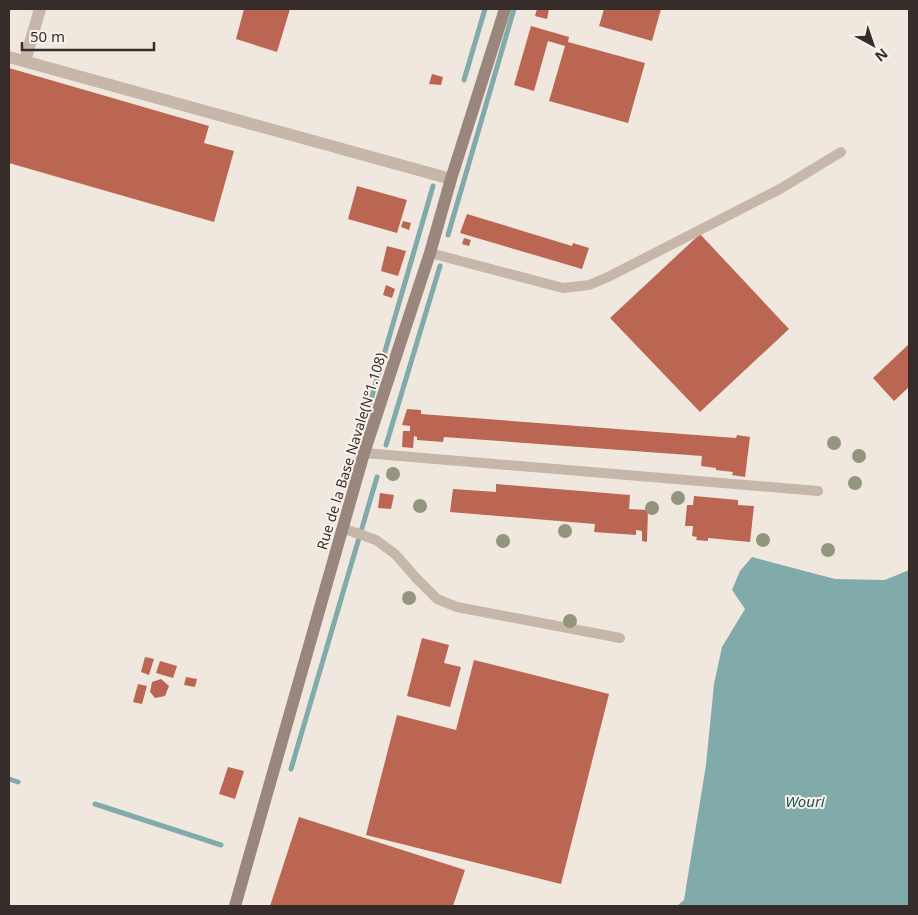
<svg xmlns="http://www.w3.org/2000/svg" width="918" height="915" viewBox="0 0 918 915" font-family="'Noto Sans',sans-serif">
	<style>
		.water { fill: #80abaa }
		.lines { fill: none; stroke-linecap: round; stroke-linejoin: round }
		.stream { stroke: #80abaa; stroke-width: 5 }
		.building { fill: #bb6652 }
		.lane { stroke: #c7b7ab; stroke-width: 10 }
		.street { stroke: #c7b7ab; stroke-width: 12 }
		.secondary { stroke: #9b867d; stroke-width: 12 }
		.tree { fill: #93957e }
		.labels { text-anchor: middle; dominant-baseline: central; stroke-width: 4; stroke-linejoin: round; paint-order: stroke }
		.street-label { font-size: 14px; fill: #362d2a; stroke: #f8f1ea }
		.water-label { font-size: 15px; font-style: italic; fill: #235353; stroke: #f8f1ea }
	</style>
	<rect width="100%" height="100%" fill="#f0e7de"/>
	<path class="water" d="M752,557L835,579L885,580L909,570V906H677L684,900L706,765L714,684L722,647L745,609L732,590L740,571Z"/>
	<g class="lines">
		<path class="stream" d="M464,80L485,9
			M448,235L514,9
			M370,403L433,186
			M386,445L440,266
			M291,769L377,477
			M9,779L18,782
			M95,804L221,845"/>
	</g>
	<path class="building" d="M244,9H290L277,52L236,39Z
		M537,9H549L547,19L535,16Z
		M604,9H661L652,41L599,26Z
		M531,26L569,37L568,42L645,63L628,123L549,101L565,46L548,41L534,91L514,85Z
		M9,68L209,126L204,143L234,151L214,222L9,163Z
		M432,74L443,77L441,85L429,84Z
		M357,186L407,200L397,233L348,219Z
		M467,214L572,246L573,243L589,248L582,269L460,233Z
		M403,221L411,223L409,230L401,227Z
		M700,234L789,329L700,412L610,318Z
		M464,238L471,240L469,246L462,244Z
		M387,246L406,251L398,276L381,271Z
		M386,285L395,289L392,298L383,295Z
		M909,344V387L894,401L873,378Z
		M407,409L421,410V414L736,438L737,435L750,437L745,477L732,475L733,472L716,470V468L701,466L702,456L444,437L443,442L417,440V437L414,436L413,448L402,447L403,431H410V426L402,425Z
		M496,484L630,495L629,509L648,510L647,542L642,541V531L636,530V535L594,532L595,524L450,512L453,489L496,492Z
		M380,493L394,495L391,509L378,508Z
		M694,496L738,500V505L754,506L750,542L708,538V541L696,540L697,537L692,536L693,526H685L687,505H693Z
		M422,638L449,645L444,663L461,667L450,707L407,696Z
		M145,657L154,659L149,675L141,672Z
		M474,660L609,694L561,884L366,835L397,715L456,730Z
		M160,661L177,666L173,678L156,673Z
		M186,677L197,679L195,687L184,685Z
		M161,679L169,686L165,696L155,698L150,692L152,682Z
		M138,684L147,686L142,704L133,702Z
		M228,767L244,771L235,799L219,794Z
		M299,817L465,870L453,906H270Z"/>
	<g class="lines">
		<path class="lane" d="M430,253L563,288L589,285L608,277L780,189L841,152
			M364,453L818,491
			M342,528L376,540L395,554L417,579L437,599L457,607L620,638"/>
		<path class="street" d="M9,57L451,179
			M25,61L40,9"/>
		<path class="secondary" d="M235,906L364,453L430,253L451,179L505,9"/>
	</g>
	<g class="tree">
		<circle cx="834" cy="443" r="7"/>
		<circle cx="859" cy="456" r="7"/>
		<circle cx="393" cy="474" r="7"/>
		<circle cx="855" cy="483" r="7"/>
		<circle cx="678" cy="498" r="7"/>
		<circle cx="420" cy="506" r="7"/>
		<circle cx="652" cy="508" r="7"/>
		<circle cx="565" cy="531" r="7"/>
		<circle cx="763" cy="540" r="7"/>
		<circle cx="503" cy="541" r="7"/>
		<circle cx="828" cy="550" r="7"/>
		<circle cx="409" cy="598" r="7"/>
		<circle cx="570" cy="621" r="7"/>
	</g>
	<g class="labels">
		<g class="street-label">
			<text transform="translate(351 451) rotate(-73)">Rue de la Base Navale(N°1.108)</text>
		</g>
		<g class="water-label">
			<text x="805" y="801">Wouri</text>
		</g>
	</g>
	<rect width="918" height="915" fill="none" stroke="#362d2a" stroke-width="20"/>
	<g transform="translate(873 45) rotate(140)" stroke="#f8f1ea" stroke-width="4" paint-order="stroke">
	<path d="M0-4L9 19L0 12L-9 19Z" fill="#362d2a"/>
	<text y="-8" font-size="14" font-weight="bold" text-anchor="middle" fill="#362d2a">N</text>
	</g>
	<path d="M22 42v8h132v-8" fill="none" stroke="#362d2a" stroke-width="2.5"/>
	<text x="30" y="42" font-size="15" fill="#362d2a" stroke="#f8f1ea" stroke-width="4" paint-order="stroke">50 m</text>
</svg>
